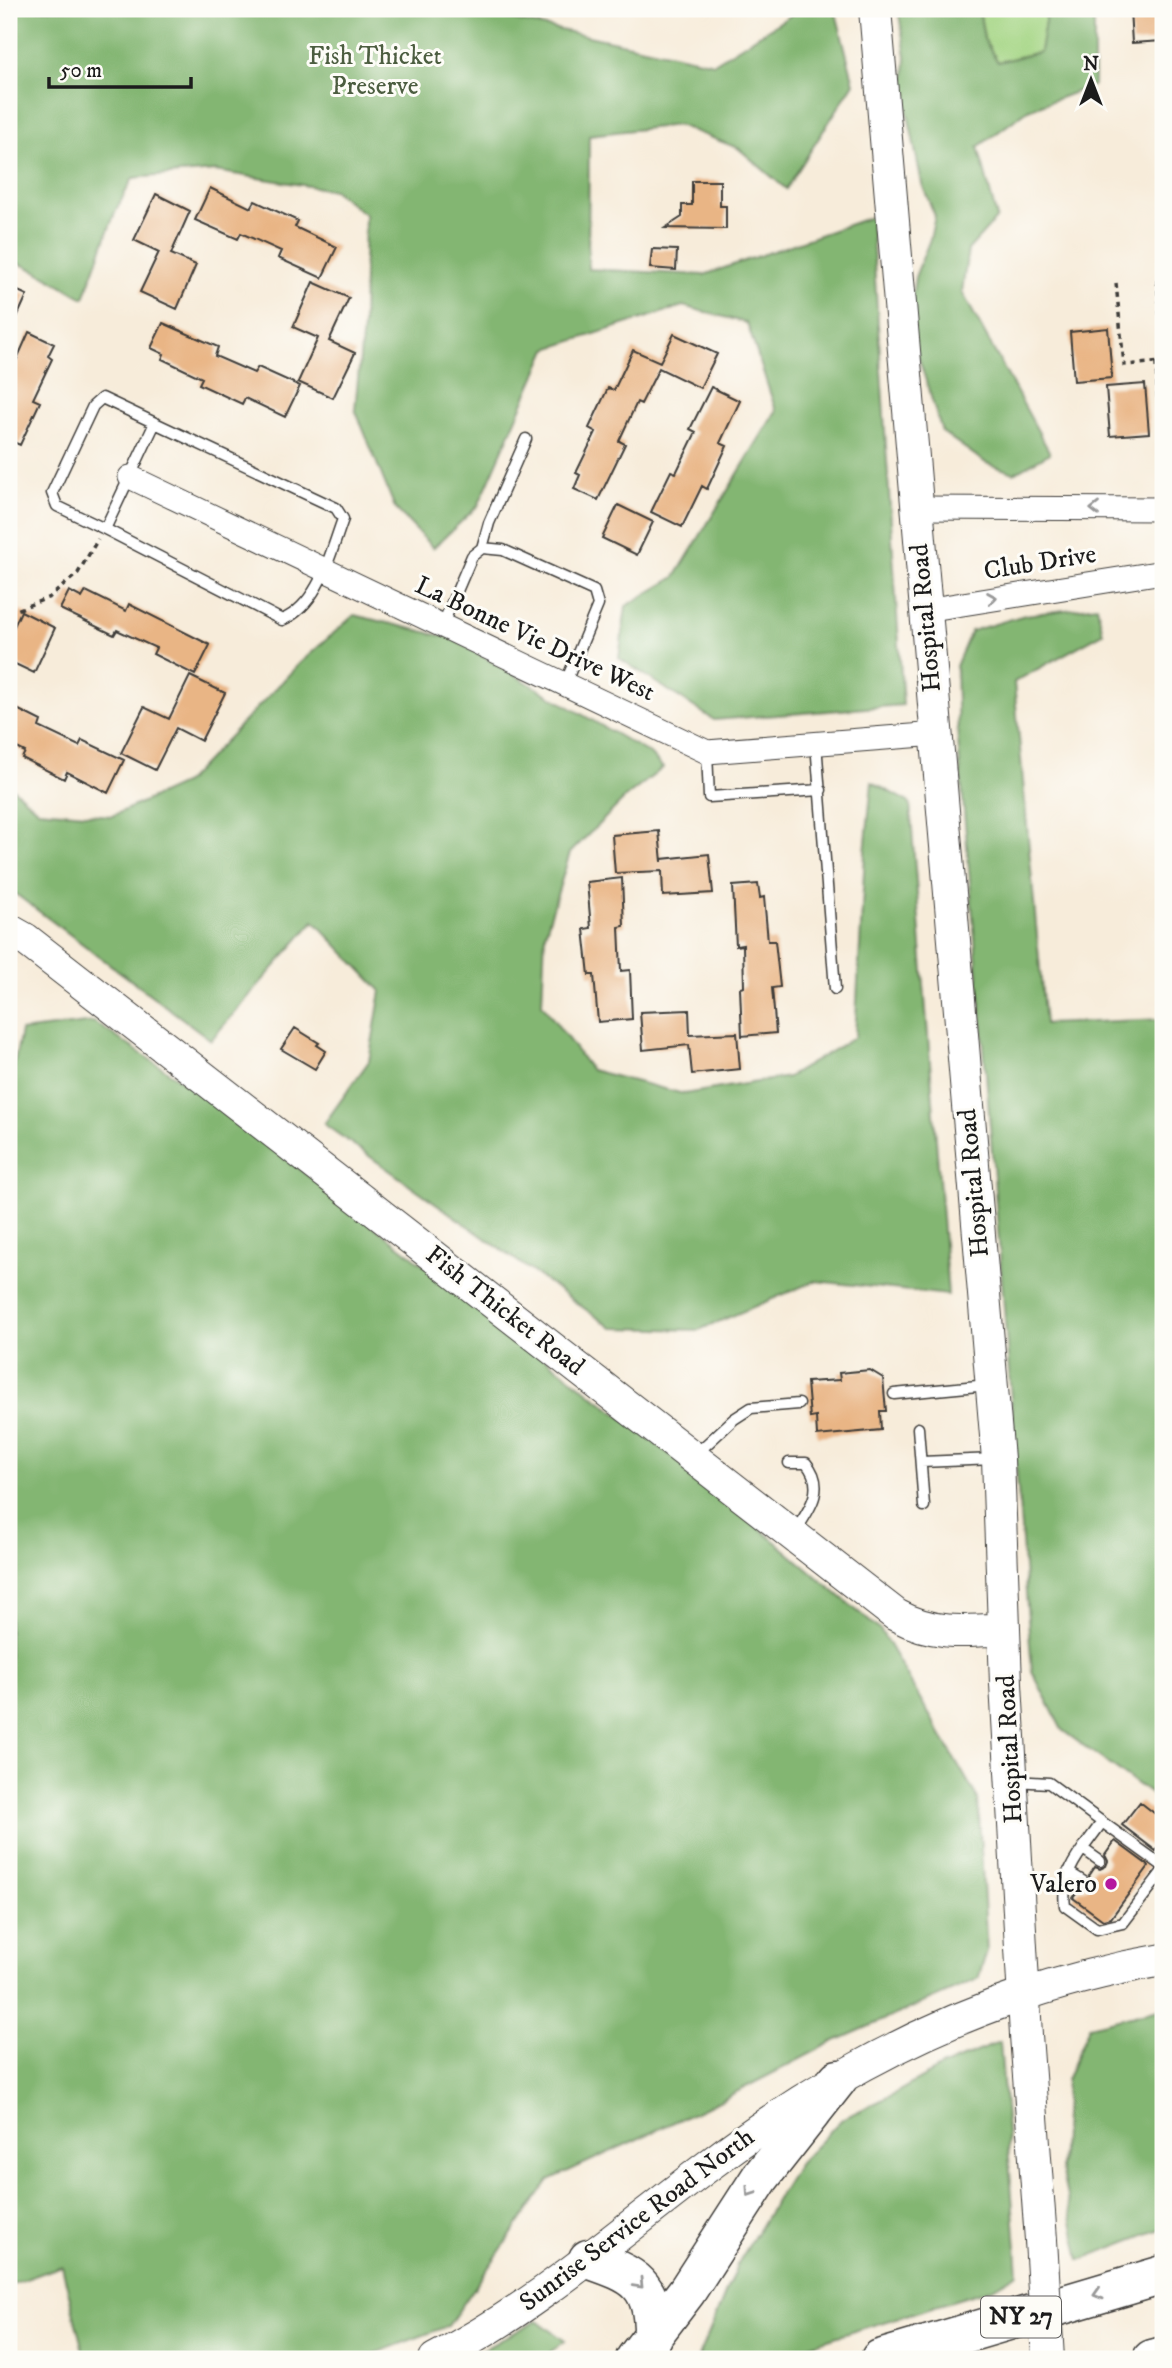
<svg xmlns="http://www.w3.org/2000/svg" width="1172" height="2368" viewBox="0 0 1172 2368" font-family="'IM FELL DW Pica',serif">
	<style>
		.green { fill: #a4d584; stroke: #607850; stroke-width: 2 }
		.forest { fill: #83b672; stroke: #506947; stroke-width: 2 }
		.building { fill: #e9b585 }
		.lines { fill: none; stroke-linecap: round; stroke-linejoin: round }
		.lane-casing { stroke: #3d3b38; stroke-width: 13 }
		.street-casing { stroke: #3d3b38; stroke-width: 25 }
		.secondary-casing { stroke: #3d3b38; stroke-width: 34 }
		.highway-casing { stroke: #3d3b38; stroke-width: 41 }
		.path { stroke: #3d3b38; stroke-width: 3.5; stroke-dasharray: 5 5; stroke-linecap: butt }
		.lane { stroke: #fff; stroke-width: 10 }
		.street { stroke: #fff; stroke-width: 23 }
		.secondary { stroke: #fff; stroke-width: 32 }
		.highway { stroke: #fff; stroke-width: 38 }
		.secondary-bridge-casing { stroke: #3d3b38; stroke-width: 34; stroke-linecap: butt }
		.secondary-bridge { stroke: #fff; stroke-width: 32 }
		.oneway { stroke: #999 }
		.poi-dot { fill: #b5179e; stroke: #fdfcf7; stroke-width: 2.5 }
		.labels { text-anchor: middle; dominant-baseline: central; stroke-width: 6; stroke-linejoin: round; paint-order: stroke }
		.shield { fill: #fdfcf7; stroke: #605f5e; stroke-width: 2 }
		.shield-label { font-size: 24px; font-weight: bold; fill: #1c1c1c }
		.park-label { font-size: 26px; fill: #4c5d40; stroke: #fdfcf7 }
		.street-label { font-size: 26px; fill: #1c1c1c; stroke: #fdfcf7 }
		.poi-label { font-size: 26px; fill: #1c1c1c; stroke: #fdfcf7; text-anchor: end }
	</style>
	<rect width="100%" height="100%" fill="#fdfcf7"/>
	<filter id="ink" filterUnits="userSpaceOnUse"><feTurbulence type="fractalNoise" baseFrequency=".0143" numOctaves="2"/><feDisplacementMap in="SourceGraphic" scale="14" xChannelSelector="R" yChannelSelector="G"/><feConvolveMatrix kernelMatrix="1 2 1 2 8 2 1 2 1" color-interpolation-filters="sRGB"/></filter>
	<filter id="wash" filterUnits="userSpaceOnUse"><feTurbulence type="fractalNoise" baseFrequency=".00686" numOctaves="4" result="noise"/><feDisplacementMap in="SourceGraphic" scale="28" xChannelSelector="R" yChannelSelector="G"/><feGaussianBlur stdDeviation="1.57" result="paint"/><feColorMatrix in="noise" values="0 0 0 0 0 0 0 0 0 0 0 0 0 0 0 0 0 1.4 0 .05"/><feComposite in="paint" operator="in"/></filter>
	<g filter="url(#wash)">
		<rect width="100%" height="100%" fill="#f7ecda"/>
		<path class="green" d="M979,9H1045L1046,15L1040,52L998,62L984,39Z"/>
		<path class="forest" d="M9,9H514L509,19L714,63L801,9H835L854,83L786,189L738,148L678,125L589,135L588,269L704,275L871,217L903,705L714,720L619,658L626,606L675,577L776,411L747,323L683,306L547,349L478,506L433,548L395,508L355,409L363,327L365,214L333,190L215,171L133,178L115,212L84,298L36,271L9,259Z
			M898,9H979L984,39L998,62L1040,52L1046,15L1045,9H1094V85L1028,110L978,147L997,218L968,250L962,292L1050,453L1014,473L986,463L942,432L908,324L915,277L930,239L935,216L922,184L904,95L906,56Z
			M1097,606L1103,633L1014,682L1045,1024L1163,1019V1803L1062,1730L1032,1671L982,1022L958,741L956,666L971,631L1025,615Z
			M354,615L451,638L650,754L663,768L626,797L570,853L545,934L542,1004L591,1070L684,1094L788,1077L855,1037L865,852L872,782L910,803L948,1295L815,1281L699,1330L612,1328L324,1124L369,1061L381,991L314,921L211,1040L9,889V785L38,810L112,816L185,783L300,663Z
			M94,1022L206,1097L699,1477L881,1631L978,1799L987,1951L978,1979L833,2042L715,2103L549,2180L448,2326L360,2359H85L62,2266L9,2285V1089L21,1031Z
			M1163,2008V2228L1080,2260L1061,2168L1066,2080L1089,2026Z
			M1000,2042L1018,2273L991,2289L763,2359H698L737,2265L799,2163L842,2119L890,2096L941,2067Z
			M537,2320L565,2341L541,2359H466Z"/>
		<g id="blocks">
			<path class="building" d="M1130,9H1163V41L1132,43Z
				M692,181H720V206H726V229L665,228L682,217V205H692Z
				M210,188L251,208L255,201L298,221L295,227L337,247L322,278L278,258L281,251L241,233L238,239L195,220Z
				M156,194L190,211L171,254L196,265L177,309L140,292L159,252L134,240Z
				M652,249L677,250L676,270L650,268Z
				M313,282L349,298L329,341L355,353L333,398L298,382L318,338L293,327Z
				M9,287L27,295L9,335Z
				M163,323L218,347L215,356L254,373L258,367L300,386L285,417L245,398L242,404L199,384L202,378L162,359L164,354L151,348Z
				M1108,328L1112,378L1074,381L1070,332Z
				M29,332L54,344L48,356L52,359L33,399L40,402L20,445L9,440V377Z
				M674,334L717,354L700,388L659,368L641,404L637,402L619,441L625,444L598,500L574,489L580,475L576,473L596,432L589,428L608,388L614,390L633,350L660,362Z
				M1145,384L1149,433L1110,436L1106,387Z
				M711,387L740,401L720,443L727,446L707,489L702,486L682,527L651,512L671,471L676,473L696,432L690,429Z
				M618,505L653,522L637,555L602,538Z
				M69,591L82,598L86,591L126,611L129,604L210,645L195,675L153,654L156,648L117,630L114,635L60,609Z
				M21,611L55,628L34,673L9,661V637Z
				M190,676L225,693L201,741L176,728L155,770L121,753L144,707L169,719Z
				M9,705L41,721L39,727L79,746L82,740L124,760L108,793L67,772L64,779L22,758L25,752L9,744Z
				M659,831L662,862V859L709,854L713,893L663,896L662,871L615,873L612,835Z
				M622,878L624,926L619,927L621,971L630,970L632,1019L598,1022L594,975H589L584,929L591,928L587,882Z
				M758,884L760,898L764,897L768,941H775L780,987L772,988L776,1033L742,1036L740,988L744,987L743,945L736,946L733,886Z
				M689,1010L690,1035L737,1033L740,1069L692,1074L689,1045L643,1050L640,1012Z
				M295,1028L319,1043L317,1045L326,1051L315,1069L281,1049Z
				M870,1370L883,1378L886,1411H880L881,1430L817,1436L816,1417L810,1418L807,1382L840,1380L839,1373Z
				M1140,1802L1163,1820V1842L1156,1851L1122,1825Z
				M1115,1841L1149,1866L1111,1918L1103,1920L1073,1898L1080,1889L1084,1890L1090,1887L1092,1882L1089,1876L1095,1867L1100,1869L1106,1866L1108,1861L1105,1855Z"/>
		</g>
	</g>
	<g filter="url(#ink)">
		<use href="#blocks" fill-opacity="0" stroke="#3d3b38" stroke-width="2"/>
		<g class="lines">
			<g class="lane-casing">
				<path id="lane" d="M155,423L336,508L343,519C330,554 319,605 282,620L105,529Z
					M105,529L57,506L52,493L93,406L102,398L155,423
					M482,548L489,523L526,439
					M442,626L472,556L482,548L503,550L594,591L598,605L565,684
					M816,743L835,989
					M707,752L709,797L821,790
					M894,1394L988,1385
					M918,1428L924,1506
					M695,1455L734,1419L751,1408L799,1404
					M921,1462L995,1459
					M789,1463H806C827,1488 809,1510 794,1533
					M1014,1781L1049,1783L1102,1822C1083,1850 1060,1870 1065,1906L1097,1929L1123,1923L1163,1871
					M1102,1822L1163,1866
					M1083,1849L1100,1861
					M1068,1872L1084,1882"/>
			</g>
			<g class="street-casing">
				<path id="street" d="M130,477L707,752L937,734
					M917,508L1163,509
					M925,610L1163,572"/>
			</g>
			<g class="secondary-casing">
				<path id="secondary" d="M875,9L998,1459L1006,1684L1026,2035L1041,2240
					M9,930L25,939L896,1615C933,1635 963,1632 1004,1629
					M435,2359C535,2308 619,2233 708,2166C843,2063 995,1988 1163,1960"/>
			</g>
			<g class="highway-casing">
				<path id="highway" d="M588,2259C635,2275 654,2283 653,2337
					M635,2359L687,2291L760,2178L838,2079
					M880,2359L1163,2275
					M1152,2359L1163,2356"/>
			</g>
			<path class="path" d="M1157,280L1163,359
				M1116,283L1124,365L1163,362
				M1156,363L1158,408H1163
				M9,613L50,597L78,573L98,539"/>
			<use href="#lane" class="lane"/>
			<use href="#street" class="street"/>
			<use href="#secondary" class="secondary"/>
			<use href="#highway" class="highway"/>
			<g class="secondary-bridge-casing">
				<path id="secondary-bridge" d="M1041,2240L1048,2359"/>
			</g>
			<use href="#secondary-bridge" class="secondary-bridge"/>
		</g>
		<defs><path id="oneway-chevron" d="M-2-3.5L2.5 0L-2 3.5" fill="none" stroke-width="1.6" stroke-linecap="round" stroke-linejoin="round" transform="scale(1.75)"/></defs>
		<g class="oneway">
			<use href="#oneway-chevron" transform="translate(1095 509) rotate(-180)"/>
			<use href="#oneway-chevron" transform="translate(992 598) rotate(-9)"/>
			<use href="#oneway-chevron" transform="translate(750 2192) rotate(124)"/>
			<use href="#oneway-chevron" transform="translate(639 2284) rotate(46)"/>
			<use href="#oneway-chevron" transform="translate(1098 2294) rotate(163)"/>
		</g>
	</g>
	<circle class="poi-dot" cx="1111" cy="1884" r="7"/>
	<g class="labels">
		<rect class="shield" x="981" y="2296.5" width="80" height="41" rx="5"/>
		<g class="shield-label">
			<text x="1021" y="2317">NY 27</text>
		</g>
		<g class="park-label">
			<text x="375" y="56">Fish Thicket<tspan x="375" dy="30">Preserve</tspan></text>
		</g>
		<g class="street-label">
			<text transform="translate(1040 563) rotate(-9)">Club Drive</text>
			<text transform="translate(926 618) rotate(-95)">Hospital Road</text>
			<text transform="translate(535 639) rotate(25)">La Bonne Vie Drive West</text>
			<text transform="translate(974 1183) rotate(-95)">Hospital Road</text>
			<text transform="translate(505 1311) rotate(38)">Fish Thicket Road</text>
			<text transform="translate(1010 1749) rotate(-93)">Hospital Road</text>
			<text transform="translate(637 2220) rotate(-37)">Sunrise Service Road North</text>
		</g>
		<g class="poi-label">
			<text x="1097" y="1884">Valero</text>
		</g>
	</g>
	<rect width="1172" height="2368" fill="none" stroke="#fdfcf7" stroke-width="35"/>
	<g transform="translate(1091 80)" stroke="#fdfcf7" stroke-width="5" paint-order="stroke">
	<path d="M0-5L12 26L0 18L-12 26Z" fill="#1c1c1c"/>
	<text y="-10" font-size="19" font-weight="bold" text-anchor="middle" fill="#1c1c1c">N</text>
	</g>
	<path d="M49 77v10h142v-10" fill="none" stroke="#1c1c1c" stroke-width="3.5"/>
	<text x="60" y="77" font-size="21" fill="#1c1c1c" stroke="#fdfcf7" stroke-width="5" paint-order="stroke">50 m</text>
</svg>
